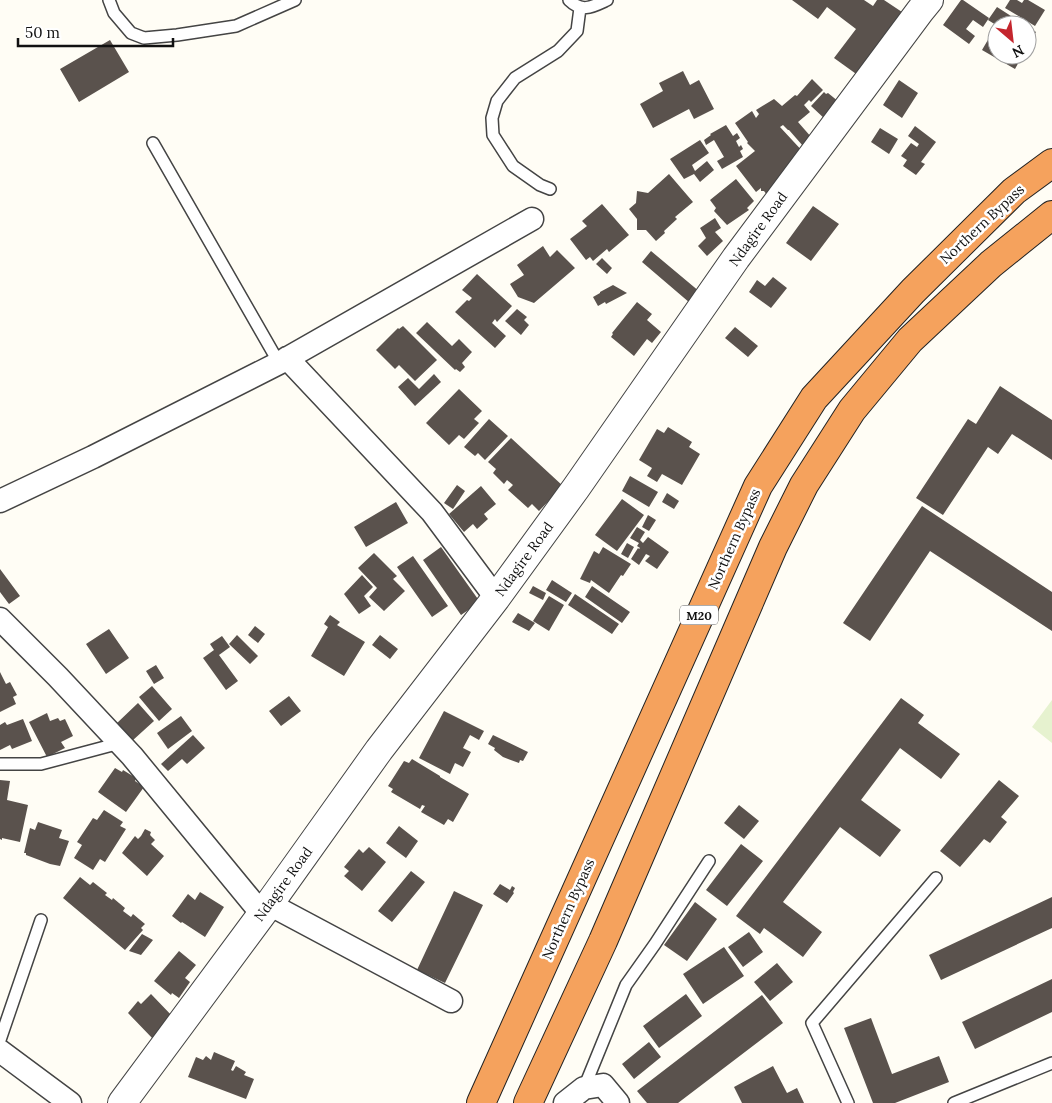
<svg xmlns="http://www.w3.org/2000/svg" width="1052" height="1103" viewBox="0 0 1052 1103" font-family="Lora,serif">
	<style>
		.pitch { fill: #e6f2cf }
		.building { fill: #5a524d }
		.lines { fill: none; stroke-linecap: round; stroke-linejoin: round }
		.service-casing { stroke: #444; stroke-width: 14 }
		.minor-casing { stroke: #444; stroke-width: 25 }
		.tertiary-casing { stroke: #444; stroke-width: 30 }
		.motorway-casing { stroke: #222; stroke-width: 30 }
		.service { stroke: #fff; stroke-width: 11 }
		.minor { stroke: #fff; stroke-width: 22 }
		.tertiary { stroke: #fff; stroke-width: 28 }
		.motorway { stroke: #f5a25d; stroke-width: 28 }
		.labels { text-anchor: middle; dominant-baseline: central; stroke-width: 5; stroke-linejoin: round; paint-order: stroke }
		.shield { fill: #fff; stroke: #585858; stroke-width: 1 }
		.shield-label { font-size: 12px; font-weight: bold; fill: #111 }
		.street-label { font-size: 14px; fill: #111; stroke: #fff }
	</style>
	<rect width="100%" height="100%" fill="#fffdf5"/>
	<path class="pitch" d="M1052,700V743L1032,727Z"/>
	<path class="building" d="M792,0H864L873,6L877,0H884L905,14L859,76L834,58L856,29L827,7L818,19Z
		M961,0H963L989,18L983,27L973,20L966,29L975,36L969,44L943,25Z
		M1010,0H1017L1022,3L1024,0H1028L1045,10L1035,26L1005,8Z
		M997,7L1025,25H996L988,20Z
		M1027,26L1036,32L1027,46Z
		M989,38L997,43V55H1019L1022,56L1015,69L982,50Z
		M110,40L129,72L79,102L60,69Z
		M683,71L690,85L699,80L714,109L694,119L689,109L653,128L640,104L663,91L659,83Z
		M812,79L823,90L811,102L809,100L804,105L810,112L798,122L812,138L803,146L789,130H788L783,125L780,127L806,155L767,195L764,191H761V188L756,192L736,166L755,151L747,143L748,142L735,123L752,111L756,118L759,114L756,110L774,99L782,106L795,95L797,96Z
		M899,80L918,93L902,118L883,105Z
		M824,92L826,94L828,93L844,106L826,120L811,106Z
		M726,125L733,136L737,133L740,138L736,141L739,147L741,145L743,149L740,151L743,157L722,169L717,161L724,157L714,140L706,145L704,140L711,135L710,134Z
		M915,126L936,142L921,162L925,164L916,175L903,166L907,160L901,156L911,143L917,147L919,144L908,136Z
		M880,128L898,139L889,154L871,142Z
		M700,140L709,153L692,165L695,171L707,161L714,170L700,182L694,174L684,179L670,159Z
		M669,174L693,202L675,217L677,219L664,231L665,233L656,241L646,230H637V219L629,209L636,203L637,191L648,193Z
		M736,179L754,201L747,208L749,210L727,225L714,211L716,208L710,200Z
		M602,204L629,235L609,252L607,249L593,261L590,257L586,260L570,239L587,226L582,221Z
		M813,206L839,224L811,261L786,243Z
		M715,218L721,228L715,232L723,241L707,256L698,246L706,238L700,228Z
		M543,246L550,257L557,250L575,268L534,303L518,297L510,284L524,275L517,265Z
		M651,251L700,292L690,303L642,262Z
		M602,258L612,268L607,274L596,264Z
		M477,274L512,306L497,322L495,319L492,323L506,336L495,348L455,312L467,300L469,301L472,298L462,290Z
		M773,277L787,288L771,308L749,292L757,280L765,286Z
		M613,285L627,293L606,304L605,302L598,306L593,297L600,293V292Z
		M637,302L652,314L647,320L661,332L652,343L647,339L634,356L611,337L613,334L612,333Z
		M517,309L527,317L524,320L529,325L521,335L505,321Z
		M427,322L452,346L459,339L472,352L462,363L465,367L460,372L456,369L455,370L416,333Z
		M403,326L437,360L415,381L399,365L395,369L376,350L398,328L399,329Z
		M735,327L758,346L748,357L725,338Z
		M434,374L441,382L415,406L398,387L408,378L419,389Z
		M1000,386L1052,420V460L1012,434L998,454L988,447L943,515L916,498L968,419L976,424Z
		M459,389L482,411L474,419L479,423L464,439L459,435L449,445L426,423Z
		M489,419L508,436L485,460L478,453L475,456L464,447Z
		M668,427L692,442L689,447L700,454L682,485L662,474L657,482L647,476L652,468L639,460L657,429L664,433Z
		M511,438L563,486L539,511L532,504L528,508L508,490L513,485L507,480L504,484L493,473L496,469L488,462Z
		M630,476L658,492L649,507L622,491Z
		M457,485L465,491L453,509L444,503Z
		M481,486L496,504L484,514L488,519L477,529L473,524L464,532L449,514Z
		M667,493L679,501L674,509L662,502Z
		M622,499L644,515L617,551L595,535Z
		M396,502L408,523L366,547L354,527Z
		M922,506L1052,592V631L930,551L870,641L843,623Z
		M648,515L656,520L649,531L642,527Z
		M637,527L645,532L640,540L643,543L648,537L669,552L657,569L645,561L650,556L646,554L639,565L631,559L638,548L639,549L640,548L637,546L639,543L630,538Z
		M627,543L634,547L628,558L621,554Z
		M441,547L480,602L461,615L423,560Z
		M603,547L631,564L623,576L621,575L609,593L591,580L590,583L580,579L594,551L599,554Z
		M374,553L397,576L393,579L405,591L384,611L369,597L377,588L358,568Z
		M413,556L448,606L432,617L397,567Z
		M0,569L20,596L9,604L0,592Z
		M362,575L373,587L364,596L371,606L359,614L344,594Z
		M552,580L572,593L566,602L546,590Z
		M533,586L546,593L543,600L529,593Z
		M592,586L630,612L622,623L585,597Z
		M575,594L619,624L612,634L568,605Z
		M549,596L564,605L549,631L533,621Z
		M518,613L535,623L529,631L512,622Z
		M330,615L340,622L337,625L365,642L344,676L311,656L328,627L324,624Z
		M255,626L265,634L258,643L248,635Z
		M109,629L129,658L106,674L86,644Z
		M237,635L258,656L250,664L229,644Z
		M380,635L398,649L390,659L372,645Z
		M222,636L230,647L219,655L238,681L226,690L203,658L214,650L210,644Z
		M156,665L164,678L154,684L146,671Z
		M0,672L6,684L10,682L17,695L13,697L16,704L0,712Z
		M152,686L172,709L159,721L139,697Z
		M289,696L301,711L281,726L269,711Z
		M901,698L924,715L918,723L960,754L941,779L900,748L861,800L901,830L880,857L840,827L783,902L822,932L803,957L764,928L760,934L736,916Z
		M138,703L154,721L132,741L116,724Z
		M444,711L484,731L479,740L470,735L463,748L471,752L463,767L455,763L450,774L419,758Z
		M47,713L50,721L58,718L60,721L65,719L73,736L61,742L65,748L47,757L29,722Z
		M181,716L192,731L168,749L157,733Z
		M23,719L32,741L12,749L10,745L0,750V725L5,722L7,725Z
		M193,735L205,748L187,764L182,759L168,771L161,764Z
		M493,735L528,752L523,761L520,760L519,763L503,757L494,750L495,748L488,744Z
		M412,759L440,776V777L469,794L453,822L448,819L444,825L421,812L425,806L422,805L420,809L391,792L393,789L388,786L404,761L409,763Z
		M115,768L122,772L123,770L136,778L135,781L144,787L126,812L98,792Z
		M0,780L10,781L7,800L28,805L20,842L2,838V840L0,839Z
		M999,780L1019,796L1001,817L1007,822L990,843L984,839L960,867L940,851Z
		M739,805L759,821L744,839L724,823Z
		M104,810L123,822L120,826L126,829L105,862L100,859L93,870L74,858L82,845L77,842L93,818L97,820Z
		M38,822L62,830L59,838L69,841L60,866L50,864L26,855V853H24L30,828L35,830Z
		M399,826L418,841L406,858L386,843Z
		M145,829L151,832L150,835L155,840L151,844L164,856L147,876L122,853L135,836L138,839L141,836Z
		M741,844L763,861L727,906L706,890Z
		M369,847L386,862L362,891L344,876L349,871L344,867L359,849L363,853Z
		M411,871L425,882L392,922L378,911Z
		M80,877L90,885L93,882L107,893L105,895L112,900L113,898L125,908L123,911L131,917L133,914L145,924L141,928L143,930L125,950L63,898Z
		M500,884L510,890L512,886L515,888L513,892L514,893L507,903L493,894Z
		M454,891L483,905L445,983L417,970Z
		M200,892L224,907L205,937L182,922L181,923L172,916L188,894L195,900Z
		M1052,897V928L941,980L929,955Z
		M695,902L717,919L687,961L664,945Z
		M749,932L763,952L743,967L728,947Z
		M142,934L153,940L141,955L129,951Z
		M724,947L744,976L703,1004L683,974Z
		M179,951L196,965L185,978L190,982L179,998L172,993L171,995L154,981Z
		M777,963L793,982L770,1001L754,982Z
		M1052,979V1012L975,1049L962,1022Z
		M151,994L175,1019L154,1040L128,1013L138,1001L141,1004Z
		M686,994L702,1016L659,1048L643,1026Z
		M762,995L783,1023L678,1103H647L637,1091Z
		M871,1018L892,1074L939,1056L949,1082L895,1103H873L844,1028Z
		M649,1042L661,1057L634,1079L622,1064Z
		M214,1052L235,1061L231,1070L233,1071L236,1066L246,1072L244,1075L254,1079L246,1099L188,1077L196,1057L203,1060L206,1056L211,1060Z
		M773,1066L787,1093L797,1088L804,1103H742L734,1087Z"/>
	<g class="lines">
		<g class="service-casing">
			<path id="service" d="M109,0L114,13L131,33L144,38L177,35L236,26L295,0
				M569,0C582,13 592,7 607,0
				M153,143L279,363
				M550,189L540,185L513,166L493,135L492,118L497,101L515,78L558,51L577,31L580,8
				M0,764H41L120,743
				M0,1040L41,920
				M584,1088L626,985L655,944L709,861
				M848,1103L812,1023L936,878
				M954,1103L1052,1063"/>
		</g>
		<g class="minor-casing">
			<path id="minor" d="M287,358L432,512L496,598
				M0,501L93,457L279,363L532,219
				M0,619L58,677L132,756L262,914
				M269,904L451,1001
				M0,1051L70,1103
				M565,1103L584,1088L603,1085L618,1103"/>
		</g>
		<g class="tertiary-casing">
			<path id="tertiary" d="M122,1103L262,914L379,750L496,598L576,488L736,258L920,11L929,0"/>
		</g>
		<g class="motorway-casing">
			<path id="motorway" d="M481,1103L758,486L814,398L913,291L1014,191L1052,163
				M528,1103L603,941L773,547L804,485L852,410L910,340L991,264L1052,215"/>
		</g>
		<use href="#service" class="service"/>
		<use href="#minor" class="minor"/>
		<use href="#tertiary" class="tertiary"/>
		<use href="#motorway" class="motorway"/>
	</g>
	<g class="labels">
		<rect class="shield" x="680" y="605.5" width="38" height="19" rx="4"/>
		<g class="shield-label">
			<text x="699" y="615">M20</text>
		</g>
		<g class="street-label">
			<text transform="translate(982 224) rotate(-43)">Northern Bypass</text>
			<text transform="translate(758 229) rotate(-54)">Ndagire Road</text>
			<text transform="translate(734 539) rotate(-66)">Northern Bypass</text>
			<text transform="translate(524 559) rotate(-54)">Ndagire Road</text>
			<text transform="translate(283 884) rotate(-54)">Ndagire Road</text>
			<text transform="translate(568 909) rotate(-66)">Northern Bypass</text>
		</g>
	</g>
	<g transform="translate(1012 40) rotate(152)"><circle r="24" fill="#ffffff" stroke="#a0a0a0"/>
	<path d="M0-4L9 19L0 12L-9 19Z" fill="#c4262e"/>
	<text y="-8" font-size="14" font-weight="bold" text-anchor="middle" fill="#111111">N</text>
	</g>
	<path d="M18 38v8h155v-8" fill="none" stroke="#111111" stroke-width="2.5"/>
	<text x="25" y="38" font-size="15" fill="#111111" stroke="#ffffff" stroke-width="4" paint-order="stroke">50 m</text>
</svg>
